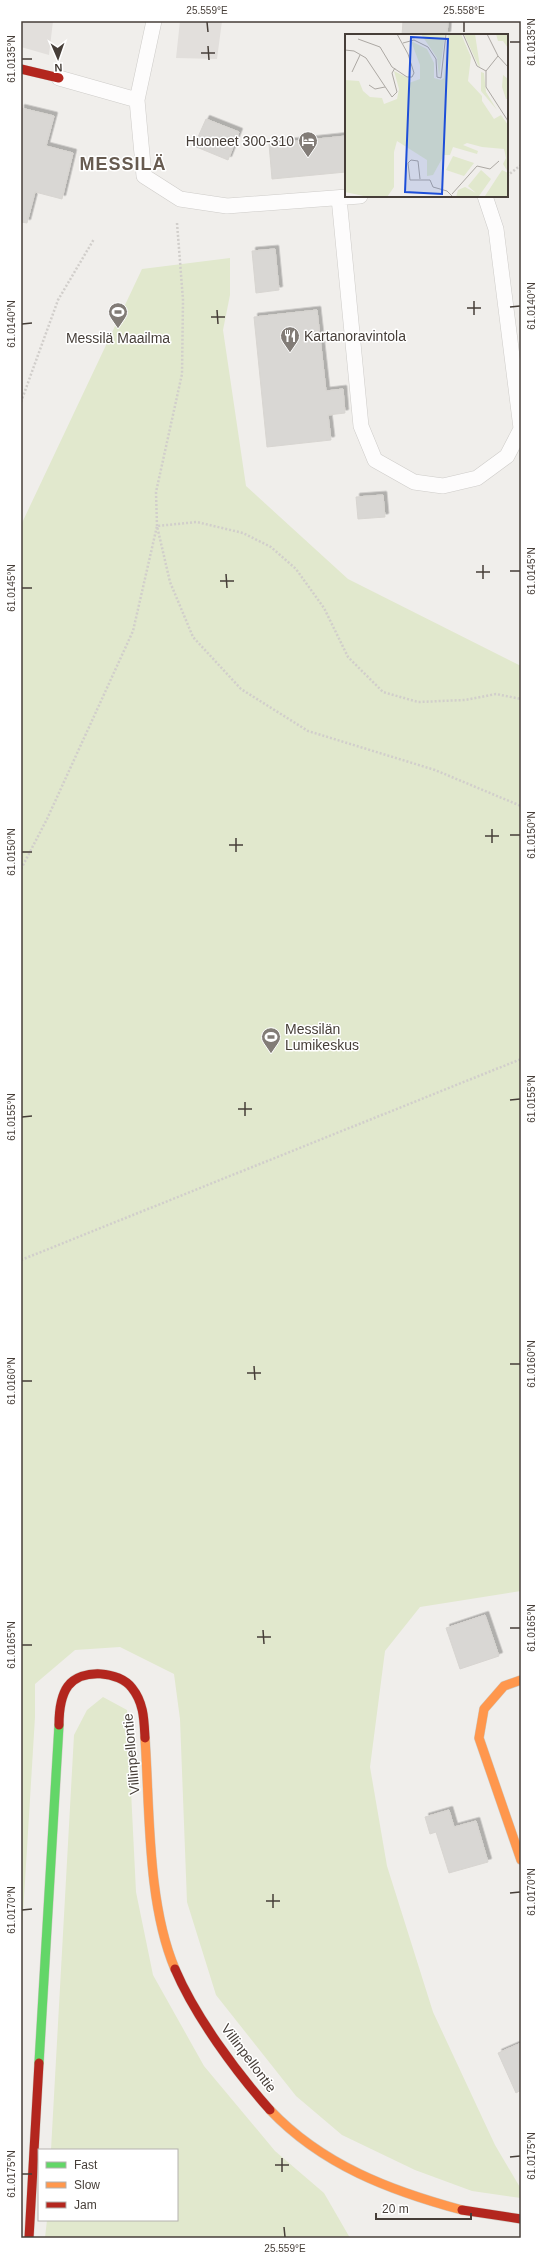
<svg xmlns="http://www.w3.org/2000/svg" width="542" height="2259" viewBox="0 0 542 2259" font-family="Arial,sans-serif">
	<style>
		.green { fill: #e1e8cd }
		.parking { fill: #e2dfdc }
		.building { fill: #d9d7d4; stroke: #d8d5d1; filter: url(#shadow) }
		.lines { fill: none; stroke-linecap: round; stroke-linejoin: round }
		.lane-casing { stroke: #ceccc9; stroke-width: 16 }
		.fast-casing { stroke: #cecac2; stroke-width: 10 }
		.slow-casing { stroke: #cecac2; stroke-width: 10 }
		.jam-casing { stroke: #cecac2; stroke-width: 10 }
		.path { stroke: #d1cecb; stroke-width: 2.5; stroke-dasharray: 2 2; stroke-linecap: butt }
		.lane { stroke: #fdfcfc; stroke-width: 15 }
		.fast { stroke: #63d668; stroke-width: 9 }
		.slow { stroke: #ff974d; stroke-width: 9 }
		.jam { stroke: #b3261e; stroke-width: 9 }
		.ticks { fill: none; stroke: #463e38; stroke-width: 1.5 }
		.labels { text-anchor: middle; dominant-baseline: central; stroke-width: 3; stroke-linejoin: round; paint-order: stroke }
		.poi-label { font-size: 14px; fill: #463e38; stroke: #fff; text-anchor: start }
		.street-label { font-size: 14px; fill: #463e38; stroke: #fff }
		.district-label { font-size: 18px; font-weight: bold; letter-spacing: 1px; fill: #675b50; stroke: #fff }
		.inset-road { fill: none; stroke: #aca8a3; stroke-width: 1 }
		.view { fill: #1d4ed8; fill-opacity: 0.15; stroke: #1d4ed8; stroke-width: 2 }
		.inset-edge { fill: none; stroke: #463e38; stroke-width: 2 }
		.neatline { fill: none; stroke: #463e38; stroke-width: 1.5 }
		.ticks-label { font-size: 10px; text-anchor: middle; fill: #463e38 }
	</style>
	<defs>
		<filter id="shadow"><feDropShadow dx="3.5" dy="-3.5" stdDeviation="0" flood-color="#0004"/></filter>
	</defs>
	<rect width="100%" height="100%" fill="#f0eeeb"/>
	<path class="green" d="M230,258V295L223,330L246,486L348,579L521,666V1591L420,1607L385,1651L370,1767L387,1866L433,2012L495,2145L521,2189V2198L472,2191L415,2170L342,2135L296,2096L216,1995L187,1902L180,1719L174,1674L120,1647L75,1650L35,1684V1717L21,1947V525L142,269Z
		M103,1697L127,1710L136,1892L153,1975L204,2066L275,2151L324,2193L350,2238H45L47,2220H177V2150H51L74,1735L87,1710Z"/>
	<path class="parking" d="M21,21H53L49,55L21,47Z
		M180,21H222L217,59L176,58Z"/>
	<path class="building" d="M403,21H448L447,35H402Z
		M21,108L54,116L46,146L73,153L62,199L35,192L27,223L21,222Z
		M206,119L239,132L228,160L194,146Z
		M346,136V172L272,179L269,144Z
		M275,249L279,290L256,293L252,251Z
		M317,310L326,391L343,389L345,413L328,415L331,440L267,447L254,317Z
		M383,495L385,517L358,519L356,497Z
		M485,1615L499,1656L460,1669L446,1628Z
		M449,1810L454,1827L476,1821L488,1862L449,1873L436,1832L430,1834L425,1817Z
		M521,2043V2090L516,2093L498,2053Z"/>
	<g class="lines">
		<g class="lane-casing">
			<path id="lane" d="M59,78L137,100L144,176L180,199L227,206L360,196
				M137,100L154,21
				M485,196L496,229L521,428
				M339,198L361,426L375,460L414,482L443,486L477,478L507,456L521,429"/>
		</g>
		<g class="fast-casing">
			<path id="fast" d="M39,2063L59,1725"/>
		</g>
		<g class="slow-casing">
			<path id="slow" d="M521,1680L504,1686L484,1709L479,1738L521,1860
				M145,1738C150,1811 147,1903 175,1969
				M270,2110C322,2165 391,2191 462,2210"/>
		</g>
		<g class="jam-casing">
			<path id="jam" d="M21,69L59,78
				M59,1725C59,1713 60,1697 68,1686C82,1668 119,1671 132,1688C144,1703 144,1720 145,1738
				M175,1969C195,2016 236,2072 270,2110
				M462,2210L521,2219
				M29,2238L39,2063"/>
		</g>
		<path class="path" d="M507,176L521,165
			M177,223L183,300L182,374L156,492L157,526L170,582L193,637L241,689L308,731L435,770L521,806
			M21,402L58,300L94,239
			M21,869L47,819L133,631L157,526L197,522L243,533L271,547L296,569L324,608L348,657L383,692L418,702L465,700L496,694L521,699
			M21,1260L521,1059"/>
		<use href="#lane" class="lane"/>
		<use href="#fast" class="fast"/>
		<use href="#slow" class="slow"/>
		<use href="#jam" class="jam"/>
	</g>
	<path class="ticks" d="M207,22L208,32M464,22V32M510,42H520M208,46L209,60M201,53H215M22,59H32M474,301V315M510,307L520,306M467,308H481M217,310L218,324M211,317H225M22,324L32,323M483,565V579M510,571H520M476,572H490M226,574L227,588M220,581H234M22,588H32M492,829V843M510,835H520M485,836H499M236,838V852M229,845H243M22,852H32M510,1100L520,1099M245,1102V1116M238,1109H252M22,1117L32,1116M510,1364H520M254,1366L255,1380M247,1373H261M22,1381H32M510,1628H520M263,1630L264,1644M257,1637H271M22,1645H32M510,1893L520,1892M273,1894V1908M266,1901H280M22,1910L32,1909M510,2157L520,2156M282,2158V2172M275,2165H289M22,2174H32M284,2227L285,2237"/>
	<defs>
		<g id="hotel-pin" transform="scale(1)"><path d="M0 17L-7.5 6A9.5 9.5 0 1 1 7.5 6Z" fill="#827c77" stroke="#fff"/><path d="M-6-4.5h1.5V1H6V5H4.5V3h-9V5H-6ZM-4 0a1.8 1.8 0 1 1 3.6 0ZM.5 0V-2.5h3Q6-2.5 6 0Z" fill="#fff"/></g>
		<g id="stadium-pin" transform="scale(1)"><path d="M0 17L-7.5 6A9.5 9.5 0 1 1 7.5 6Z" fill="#827c77" stroke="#fff"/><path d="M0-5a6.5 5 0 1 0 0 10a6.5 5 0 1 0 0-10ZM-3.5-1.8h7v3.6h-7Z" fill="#fff"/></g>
		<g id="restaurant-pin" transform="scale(1)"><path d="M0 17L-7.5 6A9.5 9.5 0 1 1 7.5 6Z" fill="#827c77" stroke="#fff"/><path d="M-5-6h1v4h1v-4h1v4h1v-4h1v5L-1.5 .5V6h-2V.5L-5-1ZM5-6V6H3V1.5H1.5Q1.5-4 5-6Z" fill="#fff"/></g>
	</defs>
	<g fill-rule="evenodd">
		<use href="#hotel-pin" x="308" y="141"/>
		<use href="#stadium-pin" x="118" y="312"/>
		<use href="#restaurant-pin" x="290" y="336"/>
		<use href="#stadium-pin" x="271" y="1037"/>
	</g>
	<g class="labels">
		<g class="poi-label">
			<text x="294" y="141" text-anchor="end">Huoneet 300-310</text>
			<text x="304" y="336">Kartanoravintola</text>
			<text x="118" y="338" text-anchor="middle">Messilä Maailma</text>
			<text x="285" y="1029">Messilän<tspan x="285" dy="16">Lumikeskus</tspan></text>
		</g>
		<g class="street-label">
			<text transform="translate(131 1754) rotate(-95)">Villinpellontie</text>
			<text transform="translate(249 2058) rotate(53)">Villinpellontie</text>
		</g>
		<g class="district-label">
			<text x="123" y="164">MESSILÄ</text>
		</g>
	</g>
	<g transform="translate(345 34)">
		<rect width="163" height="163" fill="#f0eeeb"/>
		<path d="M76,0H100L94,43L92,24ZM103,0H116L126,23L123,47L137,62V67L149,85L156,81L163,91V138L158,130L161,124L159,115L137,113L122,109L118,111L133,117L132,120L108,113L105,121H99L88,141L82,142V126L52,107L49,118V153L42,163H23L0,158V46L14,47L18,57L25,63L37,64L39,70L52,65L54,55L49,37L63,44L64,49L75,45V31L66,7L82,15L89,29V44L96,46L99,44ZM119,0H130L135,33L133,31ZM151,0H163V14L158,7H153ZM136,38L139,39L141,58L152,76L136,57ZM158,41L163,45V65H161L157,53ZM108,122L129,129L119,142L101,136ZM136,136L146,145L134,162L136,163H111L113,156L120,153L131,159L123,152ZM157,136L163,139L162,163L140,162Z" fill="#e1e8cd"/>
		<path class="inset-road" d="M118,0L132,32L141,37M142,0L153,22L141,37V53L163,87M13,5L35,13L47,33L62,43H67L69,39L63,20L52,0M58,9L69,6L83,13L91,25L92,43L96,44L101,0M0,16L9,17L21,24L47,63L52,58L47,39L50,34M153,22L163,33M7,38L15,21M24,51L30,55L40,53M75,145L73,127L66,126L63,129L65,146H85L88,153L102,157L108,163M107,160L132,132L145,135L154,127"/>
		<path class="view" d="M66,3L103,5L97,160L60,158Z"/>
		<rect width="163" height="163" class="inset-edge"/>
	</g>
	<rect width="542" height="2259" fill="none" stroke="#ffffff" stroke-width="44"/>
	<rect x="38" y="2149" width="140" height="72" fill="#ffffff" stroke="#b5b2af"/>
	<rect x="46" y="2162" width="20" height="6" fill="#63d668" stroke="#b5b2af"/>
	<text x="74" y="2169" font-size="12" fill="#463e38">Fast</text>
	<rect x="46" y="2182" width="20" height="6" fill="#ff974d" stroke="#b5b2af"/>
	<text x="74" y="2189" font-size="12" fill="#463e38">Slow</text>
	<rect x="46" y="2202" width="20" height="6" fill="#b3261e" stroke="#b5b2af"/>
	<text x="74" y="2209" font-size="12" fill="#463e38">Jam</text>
	<g transform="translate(58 58) rotate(178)" stroke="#ffffff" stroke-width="3" paint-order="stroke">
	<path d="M0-3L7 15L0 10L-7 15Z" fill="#463e38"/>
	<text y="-6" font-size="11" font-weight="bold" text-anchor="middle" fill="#463e38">N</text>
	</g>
	<path d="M376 2213v6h95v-6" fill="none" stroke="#463e38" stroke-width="2"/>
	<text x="382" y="2213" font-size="12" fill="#463e38" stroke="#ffffff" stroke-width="3" paint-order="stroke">20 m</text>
	<rect x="22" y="22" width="498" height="2215" class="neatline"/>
	<g class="ticks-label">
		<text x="207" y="14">25.559°E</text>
		<text x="464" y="14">25.558°E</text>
		<text transform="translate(531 42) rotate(-90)" y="4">61.0135°N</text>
		<text transform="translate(11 59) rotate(-90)" y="4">61.0135°N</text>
		<text transform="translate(531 306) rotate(-90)" y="4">61.0140°N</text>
		<text transform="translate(11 324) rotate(-90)" y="4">61.0140°N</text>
		<text transform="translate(531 571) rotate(-90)" y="4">61.0145°N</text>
		<text transform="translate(11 588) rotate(-90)" y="4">61.0145°N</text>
		<text transform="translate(531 835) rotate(-90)" y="4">61.0150°N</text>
		<text transform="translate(11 852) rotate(-90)" y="4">61.0150°N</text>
		<text transform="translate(531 1099) rotate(-90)" y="4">61.0155°N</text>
		<text transform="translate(11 1117) rotate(-90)" y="4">61.0155°N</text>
		<text transform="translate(531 1364) rotate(-90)" y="4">61.0160°N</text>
		<text transform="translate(11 1381) rotate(-90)" y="4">61.0160°N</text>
		<text transform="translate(531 1628) rotate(-90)" y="4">61.0165°N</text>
		<text transform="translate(11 1645) rotate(-90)" y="4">61.0165°N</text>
		<text transform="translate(531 1892) rotate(-90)" y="4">61.0170°N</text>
		<text transform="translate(11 1910) rotate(-90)" y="4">61.0170°N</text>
		<text transform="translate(531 2156) rotate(-90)" y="4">61.0175°N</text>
		<text transform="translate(11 2174) rotate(-90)" y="4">61.0175°N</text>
		<text x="285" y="2252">25.559°E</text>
	</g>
</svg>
